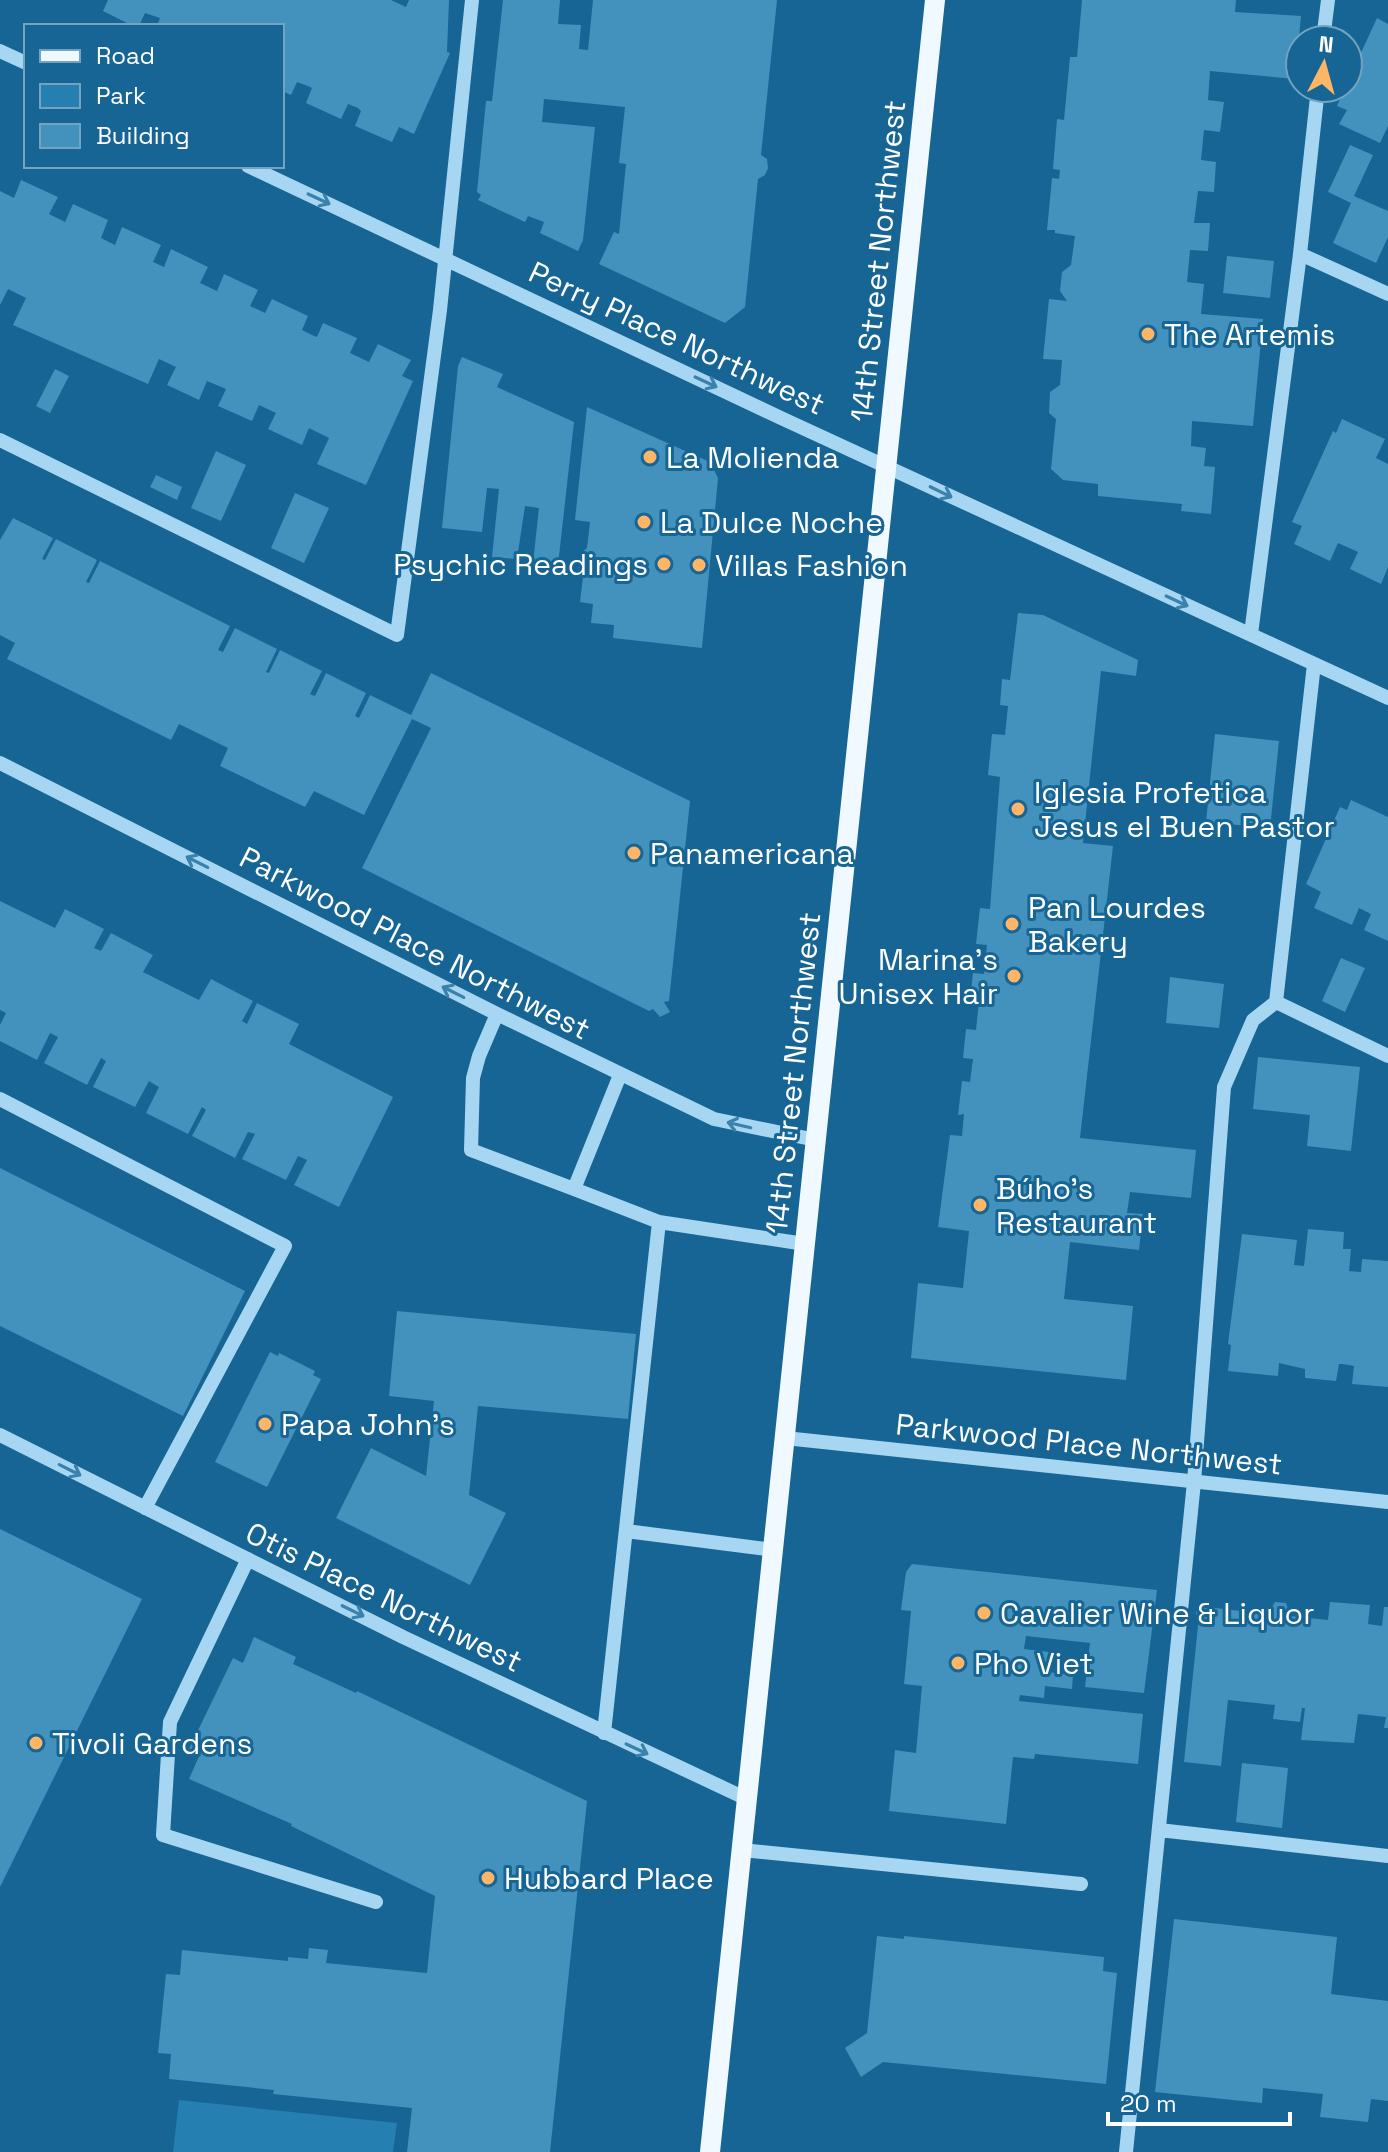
<svg xmlns="http://www.w3.org/2000/svg" width="1388" height="2152" viewBox="0 0 1388 2152" font-family="'Space Grotesk',sans-serif">
	<style>
		.green { fill: #257fb0 }
		.building { fill: #4391bd }
		.lines { fill: none; stroke-linecap: round; stroke-linejoin: round }
		.minor { stroke: #a6d6f1; stroke-width: 14 }
		.major { stroke: #f0f9ff; stroke-width: 20 }
		.oneway { stroke: #3a81ab }
		.poi-dot { fill: #ffb566; stroke: #166594; stroke-width: 3 }
		.labels { text-anchor: middle; dominant-baseline: central; stroke-width: 6; stroke-linejoin: round; paint-order: stroke }
		.street-label { font-size: 30px; fill: #fff; stroke: #166594 }
		.poi-label { font-size: 30px; fill: #fff; stroke: #166594; text-anchor: start }
	</style>
	<rect width="100%" height="100%" fill="#166594"/>
	<path class="green" d="M179,2100L397,2123L393,2152H173Z"/>
	<path class="building" d="M108,0H391L406,7L409,0H449L447,52L450,53L414,134L399,127L392,142L355,126L361,111L358,108L348,104L341,119L306,103L312,88L308,86L297,82L291,95L282,91V26H157L160,18L145,13L139,26H133L103,11Z
		M503,0H560L558,24L581,25L579,49L588,50L593,0H777L761,155L767,159L768,168L765,175L758,179L745,307L725,323L599,264L614,232L619,234L626,164L619,163L625,107L544,99L542,122L595,127L583,240L578,251L540,233L544,222L528,216L525,222L478,200L481,195L477,192L486,101H492Z
		M1082,0H1236L1235,12L1301,16L1295,79L1210,71L1208,100L1224,102L1220,132L1204,130L1201,160L1216,162L1214,192L1198,191L1194,223H1210L1208,251L1190,250L1187,282L1204,284L1201,314L1263,319L1253,426L1192,421L1191,446L1206,448L1204,466L1215,467L1211,514L1181,511L1182,504L1098,496V484L1063,480L1051,469L1056,419L1049,413L1050,392L1060,385L1062,360L1043,359L1049,299L1067,301L1060,291L1062,272L1071,265L1075,236L1055,233V230H1047L1052,178L1059,179L1060,170L1053,169L1057,119L1064,120L1070,57H1077Z
		M1377,18L1388,24V126L1380,143L1339,124L1347,110L1337,106L1345,88H1348V81Z
		M1350,145L1373,155L1354,196L1388,211V237L1376,263L1333,243L1351,203L1328,192Z
		M21,180L58,197L49,214L65,222L73,204L108,220L101,238L115,245L122,227L161,245L153,262L164,267L171,249L208,267L200,283L217,291L224,274L258,290L250,306L265,313L272,299L308,316L302,330L312,335L317,337L323,323L357,338L350,353L369,362L378,344L411,360L402,376L413,381L366,485L317,464L329,438L309,428L302,445L268,429L276,413L259,405L252,421L218,406L226,389L207,381L199,400L167,385L176,367L159,359L148,384L13,325L26,298L8,289L0,305V191L14,198Z
		M1227,256L1274,261L1270,298L1223,293Z
		M462,357L503,374L497,387L574,422L557,574L532,572L539,508L525,506L517,559L492,557L499,489L487,488L482,532L442,528L458,366Z
		M55,369L69,376L50,413L36,406Z
		M587,407L710,462L718,478L702,648L613,638L614,625L591,623L593,604L580,602L583,577H578L580,554L587,548L590,522L575,520Z
		M1342,419L1385,439L1376,458L1388,464V567L1381,584L1350,569L1358,552L1338,543L1330,561L1294,544L1302,526L1292,522L1333,431L1336,433Z
		M216,451L246,465L221,521L191,508Z
		M156,475L182,487L177,500L150,487Z
		M295,493L329,508L304,563L271,548Z
		M13,518L53,538L42,559L45,560L56,539L97,560L86,582L89,583L100,561L230,626L218,650L223,652L235,628L277,649L266,672L269,673L280,650L322,671L310,694L312,695L315,696L326,673L366,693L355,716L359,718L370,695L411,715L431,673L690,801L669,1001L664,1002L670,1012L660,1017L653,1009L649,1011L362,868L431,728L412,719L364,815L314,791L305,807L220,766L228,748L179,724L171,740L7,659L15,643L0,635V540Z
		M1018,613L1043,615L1138,660L1136,676L1101,671L1083,843L1113,846L1080,1138L1196,1150L1191,1198L1130,1192L1127,1213L1143,1214L1139,1250L1070,1242L1064,1299L1133,1306L1126,1380L911,1358L918,1283L963,1288L969,1231L938,1227L950,1135L962,1136L964,1114L958,1115L962,1081L970,1082L973,1059L963,1058L966,1029L976,1030L979,1001L970,1000L973,973L984,974L987,945L976,944L980,908L990,909L1000,777L988,775L992,734L1005,735L1008,706L1000,705L1002,679L1010,680Z
		M1215,734L1279,741L1270,828L1206,822Z
		M1351,800L1388,817V941L1364,930L1371,914L1359,908L1352,925L1314,908L1321,892L1306,884L1340,807L1347,810Z
		M0,901L55,928L65,909L104,929L94,948L101,951L111,933L153,955L143,972L199,1000L211,979L253,1001L242,1021L247,1024L257,1003L299,1024L289,1044L393,1097L339,1207L294,1185L307,1160L298,1156L286,1180L242,1159L255,1134L248,1132L235,1158L192,1136L206,1110L202,1107L188,1134L146,1113L159,1087L152,1083L149,1081L135,1107L93,1087L106,1061L101,1058L87,1085L44,1063L58,1037L50,1033L37,1060L0,1041V1025L6,1013L0,1010Z
		M1341,958L1365,968L1345,1012L1322,1001Z
		M1170,977L1224,984L1219,1028L1166,1023Z
		M1258,1057L1360,1067L1351,1151L1307,1146L1310,1115L1253,1109Z
		M0,1168L245,1291L183,1416L0,1326Z
		M1308,1229L1344,1232L1343,1249H1351L1349,1271L1361,1272L1362,1259L1388,1261V1387L1352,1384L1354,1366L1342,1364H1339L1336,1381L1305,1378V1369L1279,1363L1278,1376L1228,1371L1231,1345L1228,1344L1242,1234L1297,1240L1294,1265L1304,1266Z
		M397,1311L636,1334L628,1419L478,1406L469,1495L506,1513L470,1585L336,1518L371,1448L426,1476L434,1401L389,1396Z
		M270,1352L278,1356L279,1353L315,1371L313,1375L321,1379L267,1487L215,1462Z
		M0,1529L142,1599L0,1887Z
		M912,1564L1157,1590L1144,1693L1085,1687L1090,1643L1026,1636L1024,1649L1049,1652L1047,1672L1073,1675L1072,1689L1045,1686L1044,1698L1020,1695L1019,1701L1143,1714L1138,1764L1035,1754L1034,1759L1013,1757L1006,1824L889,1811L895,1750L916,1753L922,1686L904,1684L911,1611L901,1610L906,1572Z
		M1275,1602L1286,1603L1290,1616L1328,1620L1330,1602L1370,1605L1368,1624L1382,1626L1384,1607H1388V1728H1384L1386,1717L1358,1714L1354,1743L1301,1740L1305,1708H1302L1300,1722L1273,1719L1275,1705L1228,1700L1221,1766L1184,1762L1199,1616L1196,1615L1197,1606L1268,1614Z
		M254,1637L296,1657L293,1664L356,1693L357,1691L587,1801L550,2152H407L412,2108L273,2094L274,2090L169,2079L171,2054L158,2053L166,1974L180,1975L182,1950L288,1961V1957L308,1959L309,1948L328,1950L326,1963L427,1973L435,1896L291,1826L292,1824L189,1779L200,1754L189,1749L233,1658L243,1663Z
		M1242,1763L1288,1768L1282,1828L1236,1822Z
		M1174,1919L1337,1937L1331,1994L1388,2001V2101L1371,2099L1368,2122L1320,2117L1323,2094L1263,2088L1262,2103L1155,2092Z
		M877,1936L904,1939V1936L1104,1957L1103,1971L1117,1973L1106,2084L883,2062L861,2077L845,2048L867,2033Z"/>
	<g class="lines">
		<path class="minor" d="M1323,40L1328,0
			M0,51L26,63
			M248,166L781,418L1388,698
			M1300,254L1388,294
			M0,440L397,635L440,310L472,0
			M1251,634L1300,254L1318,88
			M0,763L497,1014L714,1119L816,1140
			M1276,1002L1388,1056
			M497,1014L479,1056L473,1078L471,1150L574,1189L620,1075
			M0,1099L285,1246L145,1508
			M574,1189L659,1222L805,1244
			M0,1435L403,1637L747,1799
			M785,1438L1388,1502
			M626,1531L774,1550
			M248,1559L170,1722L163,1835L376,1902
			M604,1733L659,1222
			M1159,1830L1388,1856
			M742,1850L1081,1884
			M1126,2152L1194,1482L1224,1087L1253,1020L1276,1002L1314,664"/>
		<path class="major" d="M710,2152L935,0"/>
	</g>
	<defs><path id="oneway-shaft" d="M-6 0H5M1.5-3L5.5 0L1.5 3" fill="none" stroke-width="1.6" stroke-linecap="round" stroke-linejoin="round" transform="scale(2)"/></defs>
	<g class="oneway">
		<use href="#oneway-shaft" transform="translate(319 199) rotate(25)"/>
		<use href="#oneway-shaft" transform="translate(706 382) rotate(25)"/>
		<use href="#oneway-shaft" transform="translate(941 492) rotate(26)"/>
		<use href="#oneway-shaft" transform="translate(1177 601) rotate(25)"/>
		<use href="#oneway-shaft" transform="translate(197 862) rotate(-153)"/>
		<use href="#oneway-shaft" transform="translate(453 992) rotate(-153)"/>
		<use href="#oneway-shaft" transform="translate(739 1125) rotate(-167)"/>
		<use href="#oneway-shaft" transform="translate(70 1470) rotate(27)"/>
		<use href="#oneway-shaft" transform="translate(353 1611) rotate(26)"/>
		<use href="#oneway-shaft" transform="translate(637 1749) rotate(25)"/>
	</g>
	<g class="poi-dot">
		<circle cx="1148" cy="334" r="8"/>
		<circle cx="650" cy="457" r="8"/>
		<circle cx="644" cy="522" r="8"/>
		<circle cx="664" cy="564" r="8"/>
		<circle cx="699" cy="565" r="8"/>
		<circle cx="1018" cy="809" r="8"/>
		<circle cx="634" cy="853" r="8"/>
		<circle cx="1012" cy="924" r="8"/>
		<circle cx="1014" cy="976" r="8"/>
		<circle cx="980" cy="1205" r="8"/>
		<circle cx="265" cy="1424" r="8"/>
		<circle cx="984" cy="1613" r="8"/>
		<circle cx="958" cy="1663" r="8"/>
		<circle cx="36" cy="1743" r="8"/>
		<circle cx="488" cy="1878" r="8"/>
	</g>
	<g class="labels">
		<g class="street-label">
			<text transform="translate(878 261) rotate(-84)">14th Street Northwest</text>
			<text transform="translate(677 338) rotate(25)">Perry Place Northwest</text>
			<text transform="translate(415 943) rotate(27)">Parkwood Place Northwest</text>
			<text transform="translate(793 1073) rotate(-84)">14th Street Northwest</text>
			<text transform="translate(1089 1444) rotate(6)">Parkwood Place Northwest</text>
			<text transform="translate(384 1597) rotate(26)">Otis Place Northwest</text>
		</g>
		<g class="poi-label">
			<text x="1164" y="334">The Artemis</text>
			<text x="666" y="457">La Molienda</text>
			<text x="660" y="522">La Dulce Noche</text>
			<text x="648" y="564" text-anchor="end">Psychic Readings</text>
			<text x="715" y="565">Villas Fashion</text>
			<text x="1034" y="792">Iglesia Profetica<tspan x="1034" dy="34">Jesus el Buen Pastor</tspan></text>
			<text x="650" y="853">Panamericana</text>
			<text x="1028" y="907">Pan Lourdes<tspan x="1028" dy="34">Bakery</tspan></text>
			<text x="998" y="959" text-anchor="end">Marina's<tspan x="998" dy="34">Unisex Hair</tspan></text>
			<text x="996" y="1188">Búho's<tspan x="996" dy="34">Restaurant</tspan></text>
			<text x="281" y="1424">Papa John's</text>
			<text x="1000" y="1613">Cavalier Wine &amp; Liquor</text>
			<text x="974" y="1663">Pho Viet</text>
			<text x="52" y="1743">Tivoli Gardens</text>
			<text x="504" y="1878">Hubbard Place</text>
		</g>
	</g>
	<rect x="24" y="24" width="260" height="144" fill="#166594" stroke="#73a3bf" stroke-width="2"/>
	<rect x="40" y="50" width="40" height="12" fill="#f0f9ff" stroke="#73a3bf" stroke-width="2"/>
	<text x="96" y="64" font-size="24" fill="#ffffff">Road</text>
	<rect x="40" y="84" width="40" height="24" fill="#257fb0" stroke="#73a3bf" stroke-width="2"/>
	<text x="96" y="104" font-size="24" fill="#ffffff">Park</text>
	<rect x="40" y="124" width="40" height="24" fill="#4391bd" stroke="#73a3bf" stroke-width="2"/>
	<text x="96" y="144" font-size="24" fill="#ffffff">Building</text>
	<g transform="translate(1324 64) rotate(6)"><circle r="38" fill="#166594" stroke="#73a3bf" stroke-width="2"/>
	<path d="M0-6L14 30L0 20L-14 30Z" fill="#ffb566"/>
	<text y="-12" font-size="22" font-weight="bold" text-anchor="middle" fill="#ffffff">N</text>
	</g>
	<path d="M1108 2112v12h182v-12" fill="none" stroke="#ffffff" stroke-width="4"/>
	<text x="1120" y="2112" font-size="24" fill="#ffffff" stroke="#166594" stroke-width="6" paint-order="stroke">20 m</text>
</svg>
